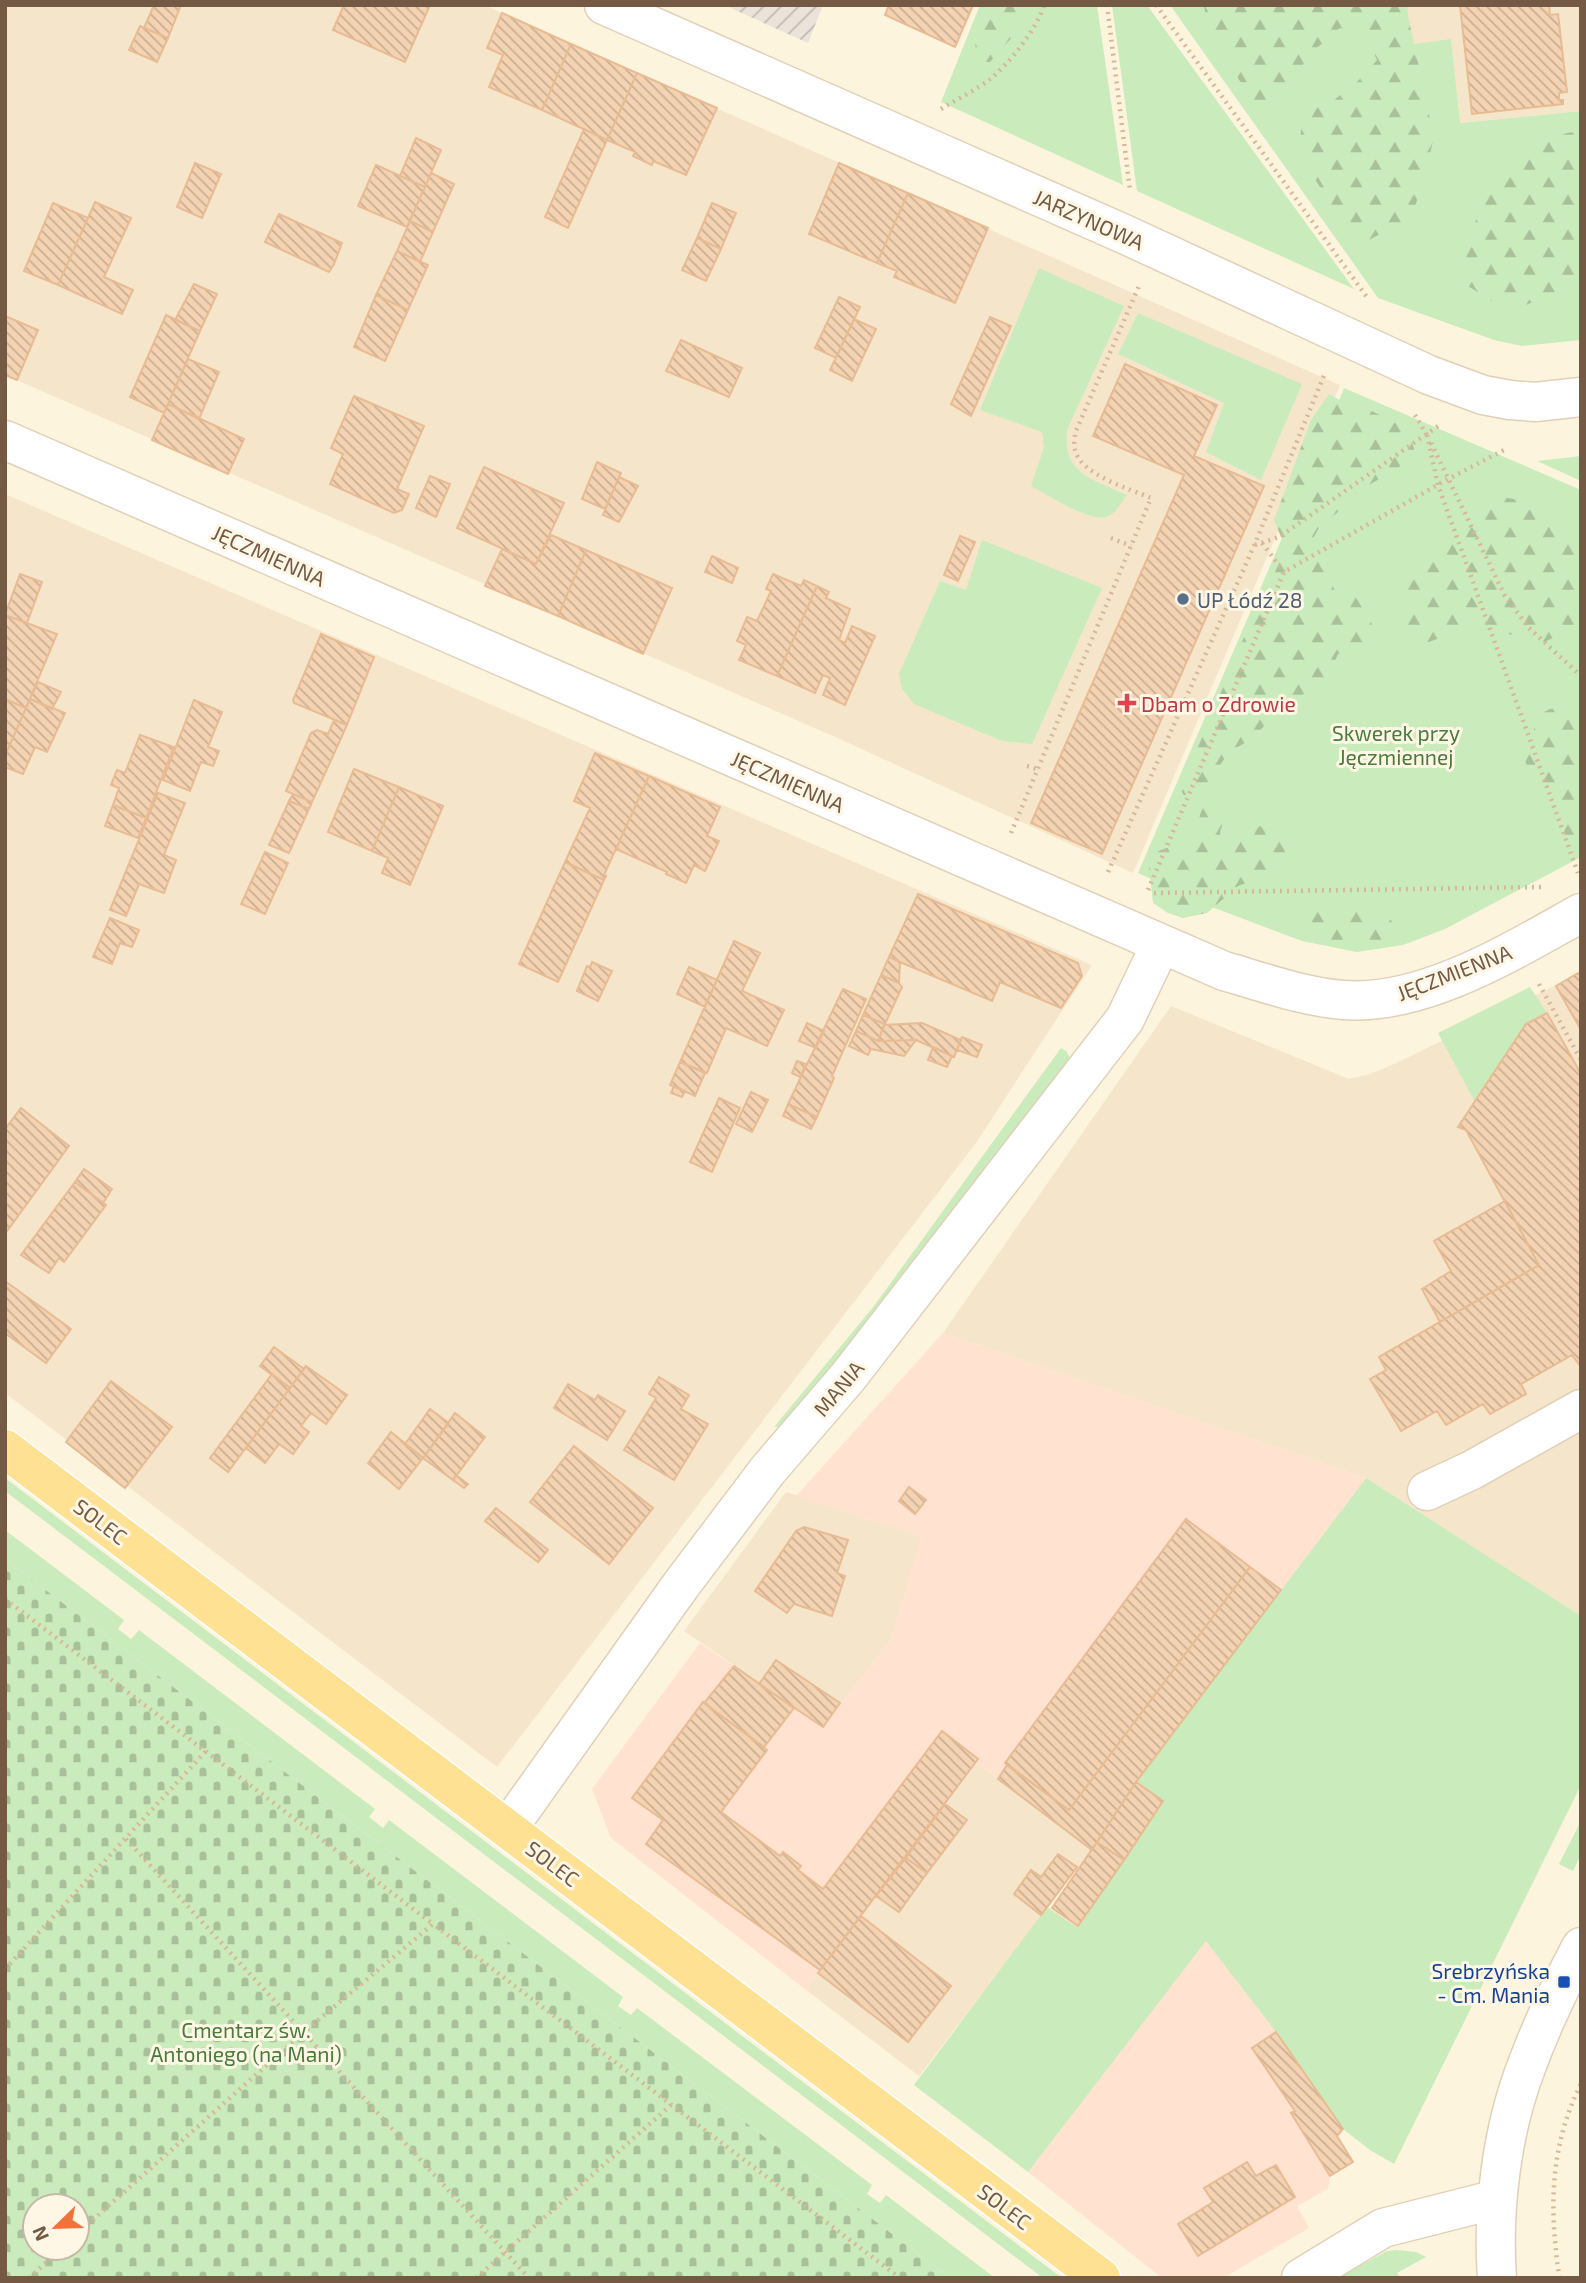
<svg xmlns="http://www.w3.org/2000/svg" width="1586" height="2283" viewBox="0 0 1586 2283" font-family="'Exo 2',sans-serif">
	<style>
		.residential { fill: #f5e6cb }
		.commercial { fill: #ffe2d0 }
		.industrial { fill: url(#industrial-furrows) }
		.green { fill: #caebbc }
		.forest { fill: url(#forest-firs) }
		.cemetery { fill: url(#cemetery-stones); fill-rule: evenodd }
		.building { fill: url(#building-back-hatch); stroke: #e8bb93; stroke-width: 2 }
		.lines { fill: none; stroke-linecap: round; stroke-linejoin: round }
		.minor-casing { stroke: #e1d0b9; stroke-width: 41 }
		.major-casing { stroke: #fff; stroke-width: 41 }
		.path { stroke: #d8b797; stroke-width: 4.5; stroke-dasharray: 2 5; stroke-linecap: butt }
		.minor { stroke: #fff; stroke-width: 38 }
		.major { stroke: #ffe193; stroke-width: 38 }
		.service-dot { fill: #5c6f8a; stroke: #fff7e5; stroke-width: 2.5 }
		.health-dot { fill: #e0444e; stroke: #fff7e5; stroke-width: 2.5 }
		.transit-dot { fill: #1a4fb4; stroke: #fff7e5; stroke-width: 2.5 }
		.labels { text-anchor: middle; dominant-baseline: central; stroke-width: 6; stroke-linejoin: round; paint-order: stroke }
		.street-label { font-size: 21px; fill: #745a45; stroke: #fff7e5 }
		.service-label { font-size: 21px; fill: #4e5e75; stroke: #fff7e5; text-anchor: start }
		.health-label { font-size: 21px; fill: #be3a42; stroke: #fff7e5; text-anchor: start }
		.park-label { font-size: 21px; fill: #497b3c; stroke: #fff7e5 }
		.transit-label { font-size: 21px; fill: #164399; stroke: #fff7e5; text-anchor: end }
	</style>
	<defs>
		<pattern id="industrial-furrows" width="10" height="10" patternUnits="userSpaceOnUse" patternTransform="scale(1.75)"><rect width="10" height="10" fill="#ebe3da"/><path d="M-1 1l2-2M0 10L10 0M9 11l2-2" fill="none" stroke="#c3bbb3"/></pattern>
		<pattern id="forest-firs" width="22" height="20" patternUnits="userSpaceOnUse" patternTransform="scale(1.75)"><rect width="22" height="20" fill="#caebbc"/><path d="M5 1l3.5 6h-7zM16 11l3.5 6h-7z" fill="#a9c19b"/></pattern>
		<pattern id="cemetery-stones" width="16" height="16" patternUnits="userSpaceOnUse" patternTransform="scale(1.75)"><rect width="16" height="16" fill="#caebbc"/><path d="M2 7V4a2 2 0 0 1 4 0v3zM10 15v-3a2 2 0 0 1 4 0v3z" fill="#a9c19b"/></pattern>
		<pattern id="building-back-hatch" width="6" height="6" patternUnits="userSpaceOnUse" patternTransform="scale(1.75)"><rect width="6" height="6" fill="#f4d3b3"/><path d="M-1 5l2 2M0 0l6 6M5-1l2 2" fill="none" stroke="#caae93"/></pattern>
	</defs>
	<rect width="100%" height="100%" fill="#fdf4dd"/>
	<path class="residential" d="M5,5H484L1340,385L1133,873L833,736L5,375Z
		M1402,5H1581V111L1459,123L1451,40L1407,45Z
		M5,494L1092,965L976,1143L497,1767L5,1393Z
		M1581,973V1616L1366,1478L943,1333L1171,1006L1349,1079L1370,1074L1392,1065Z
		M786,1492L922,1536L891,1639L823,1727L684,1631Z
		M977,1763L1092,1850L919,2076L806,1990Z"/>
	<path class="commercial" d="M943,1333L1366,1478L1137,1782L1092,1850L977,1763L806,1990L611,1838L592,1789L700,1643L823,1727L891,1639L921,1536L796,1496Z
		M1206,1940L1276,2032L1343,2129L1337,2136L1353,2162L1330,2176L1328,2189L1297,2206L1309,2228L1223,2278H1162L1028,2172Z"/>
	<path class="industrial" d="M724,5H823L808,43Z"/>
	<path class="green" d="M980,5H1097L1123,185L941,102Z
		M1112,5H1147L1354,289L1137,191Z
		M1170,5H1402L1407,45L1451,39L1460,123L1581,111V340L1522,346L1494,340L1378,298Z
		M1039,268L1124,306L1067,430C1062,474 1093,479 1127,495C1122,502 1117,512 1108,516C1093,525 1047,494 1031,486L1044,447L1042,432L980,410Z
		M1138,313L1302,384L1261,480L1206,452L1224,403L1118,354Z
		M1344,388L1581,490V857L1445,929L1403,945L1357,952L1302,941L1204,904L1138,873L1301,494Z
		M1581,456V481L1537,461Z
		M982,540L1102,588L1032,744L1002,741L914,704L902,689L899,674L940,581L966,590Z
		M1530,987L1547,1013L1526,1024L1475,1102L1438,1033Z
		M1061,1048L1066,1051L1071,1060L874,1318L783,1426L774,1427L874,1306Z
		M5,1478L1062,2278H1043L5,1491Z
		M1366,1478L1581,1616V1785L1394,2164L1370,2150L1343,2129L1276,2032L1206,1941L1028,2172L914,2085L1047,1907L1078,1928L1159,1806L1136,1782Z
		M5,1530L124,1620L118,1629L131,1639L139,1630L375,1809L369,1817L383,1828L389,1820L623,1997L618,2006L631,2015L637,2008L872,2185L867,2194L880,2203L886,2195L995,2278H950L5,1559Z
		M1581,1821V1855L1573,1871L1559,1864Z
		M1397,2250L1416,2252L1426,2257L1397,2273L1401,2278H1338L1387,2251Z"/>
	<path class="forest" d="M991,5H1029L1014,35L990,62H977L975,42Z
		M1207,5H1407L1408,16L1434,137L1421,191L1410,218L1369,240L1331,204L1299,155L1301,130L1314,109L1333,101L1359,80L1377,60L1365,35L1340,28L1311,53L1289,85L1265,111L1252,99L1213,41L1204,7Z
		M1581,131V277L1557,292L1509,312L1460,281L1479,208L1518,151L1567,133Z
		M1329,394L1345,403L1366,408L1409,430L1416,457L1354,494L1337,513L1320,526L1310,544L1329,576L1338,599L1355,596L1372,624C1364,644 1361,651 1338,654L1327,679L1312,690L1290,701L1250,740L1229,752L1203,790L1184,795L1180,790L1247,630L1286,549L1274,520L1311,420Z
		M1498,496L1539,504L1571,538L1581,558V625L1542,643L1474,625L1421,645L1400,623L1408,570L1438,548L1469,515Z
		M1581,705V846L1564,850L1565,811L1533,784L1525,760L1538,715L1550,709Z
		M1212,799L1224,819L1220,832L1222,844L1233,841L1260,826L1282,838L1286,854L1282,870L1238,886L1207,913L1183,918L1168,913L1153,903L1149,867L1156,852C1170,847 1187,841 1195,828C1203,814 1197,811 1212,799Z
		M1306,910H1325L1335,913L1364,911L1387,915L1393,923L1387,942C1346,943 1328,944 1291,926Z"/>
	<path class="cemetery" d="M5,1559L950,2278H5ZM35,2206H77V2248H35Z"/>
	<path class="building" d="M154,5H181L168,38L144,28Z
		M344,5H430L405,62L333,30Z
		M889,5H973L955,47L885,15Z
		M1460,5H1549L1550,15L1558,14L1567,92L1559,93V100H1563V104L1472,114Z
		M502,13L571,44L542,110L489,87L503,55L487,48Z
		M140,26L168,38L157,62L129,50Z
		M571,44L637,73L607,140L542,110Z
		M637,73L717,108L686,175L653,161L652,165L633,156L635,152L607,140Z
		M584,129L607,140L568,228L545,217Z
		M416,138L441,150L425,187L400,176Z
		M195,163L221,174L202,218L177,207Z
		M839,163L908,193L877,263L809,234Z
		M376,165L425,187L407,227L358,206Z
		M431,173L454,184L433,232L410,221Z
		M908,193L988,228L955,303L894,277L897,271L877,263Z
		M95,202L131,218L104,277L133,290L122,314L58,285Z
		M53,203L88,218L58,285L24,271Z
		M712,203L736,213L721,249L697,238Z
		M279,214L342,243L334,264L329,272L265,242Z
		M410,221L433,232L420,262L397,251Z
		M697,238L721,249L706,281L682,270Z
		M397,251L428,265L408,310L376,295Z
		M194,284L217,294L200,331L175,320Z
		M376,295L408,310L385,361L354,347Z
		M839,297L860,307L836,358L815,348Z
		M166,315L200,331L164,413L130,397Z
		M5,316L38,330L17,380L5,375Z
		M990,317L1011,326L971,416L951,404Z
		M854,319L876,329L852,381L830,370Z
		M681,340L742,368L729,397L666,371Z
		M188,359L219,372L199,419L168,404Z
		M1125,364L1217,405L1194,456L1264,486L1102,854L1031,823L1184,475L1093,436Z
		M354,396L424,426L397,489L409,494L402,510L394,513L330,484L343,454L331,448Z
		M168,404L244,439L228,474L152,440Z
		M597,462L621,473L605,509L582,499Z
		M484,467L564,503L536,564L457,528Z
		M430,476L450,484L436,517L416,508Z
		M619,477L638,486L619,522L603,515Z
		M551,535L586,550L558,616L485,586L502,549L536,564Z
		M960,536L975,542L958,581L944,575Z
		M586,550L672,588L643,654L558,616Z
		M712,556L738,568L732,583L705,572Z
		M20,574L42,582L27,623L5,615Z
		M773,574L801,586L804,580L817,586L777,676L739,660L746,645L737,641L747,617L757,621L771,591L766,589Z
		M817,586L829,592L826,598L850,609L839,640L845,643L852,626L875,636L845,705L823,695L830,678L823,675L815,693L777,676Z
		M5,615L57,634L26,708L5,699Z
		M321,634L374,657L347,725L294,703L293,700Z
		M38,682L61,692L52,709L30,699Z
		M5,699L26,708L5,756Z
		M30,699L65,713L47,752L35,747L23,774L5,767V756Z
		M194,700L222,712L208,747L219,751L213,766L201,762L190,791L163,780Z
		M334,720L347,725L312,802L286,791L311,733L317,730L328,734Z
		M140,735L174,747L146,818L113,805L119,788L111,785L117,770L125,773Z
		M595,753L649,776L604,875L606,876L604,880L565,862L590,808L574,801Z
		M354,769L399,787L372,851L328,832Z
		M649,776L720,807L707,836L719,841L705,871L694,865L686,883L666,874L667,872L616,849Z
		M399,787L443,806L410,885L382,873L388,858L372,851Z
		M158,793L185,803L164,855L176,860L164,893L139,884L126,916L110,910Z
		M293,794L312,802L309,809L289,801Z
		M289,801L309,809L289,853L269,845Z
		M113,805L146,818L138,838L105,826Z
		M265,852L288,863L265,914L241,904Z
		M565,862L604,880L558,982L519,964Z
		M918,894L1078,963L1082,976L1061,1008L1000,982L992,1001L900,962L889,957Z
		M110,918L139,930L132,947L120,943L112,964L93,957Z
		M734,941L760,953L742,991L784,1010L767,1046L726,1028L707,1073L680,1062Z
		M889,957L900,962L899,983L881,975Z
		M592,962L612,971L598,1001L577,991L587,966L590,967Z
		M689,967L717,980L705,1007L677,994Z
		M1578,973L1581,977V1030L1556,986Z
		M881,975L899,983L902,987L885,1024L863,1015Z
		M843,989L866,999L832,1076L834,1078L817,1117L788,1104Z
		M1547,1013L1581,1074V1367L1572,1355L1521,1384L1526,1394L1490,1414L1483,1404L1446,1425L1437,1411L1401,1431L1370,1379L1386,1370L1379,1357L1539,1265L1466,1130L1458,1127L1526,1024Z
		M863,1015L885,1024L878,1041L856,1031Z
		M807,1023L824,1031L816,1048L799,1041Z
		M922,1023L961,1040L954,1057L916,1040L878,1041L884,1025Z
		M856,1031L878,1041L916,1040L904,1056L871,1049L868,1055L849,1046Z
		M962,1037L982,1045L977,1057L957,1050Z
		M933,1047L952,1056L947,1067L928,1060Z
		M797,1061L806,1064L800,1077L792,1073Z
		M680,1062L705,1073L695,1096L670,1085Z
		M674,1086L685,1091L682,1097L671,1093Z
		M751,1092L768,1100L752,1132L736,1124Z
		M719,1098L740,1108L712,1172L690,1162Z
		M788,1104L817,1117L811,1129L783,1116Z
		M21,1108L69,1146L5,1234V1129Z
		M84,1169L112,1189L103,1203L75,1182Z
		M75,1182L106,1205L64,1262L59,1258L49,1273L21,1255Z
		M1505,1201L1539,1265L1440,1322L1422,1289L1451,1271L1434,1241Z
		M5,1281L71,1329L46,1363L5,1333Z
		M274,1347L304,1369L290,1388L260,1366Z
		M306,1366L347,1395L326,1424L311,1413L301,1426L309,1432L293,1454L279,1444L265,1463L246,1448Z
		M272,1374L290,1388L228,1472L210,1458Z
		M659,1377L689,1395L681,1409L708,1424L674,1480L624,1450L656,1398L649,1394Z
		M111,1381L172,1427L125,1488L66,1442Z
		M568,1384L595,1400L598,1395L625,1411L607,1440L554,1408Z
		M430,1409L449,1423L423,1458L405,1444Z
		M455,1413L485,1437L453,1480L423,1458Z
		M391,1432L423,1458L399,1489L368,1463Z
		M574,1446L653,1508L609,1564L530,1502Z
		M456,1475L468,1484L464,1488L453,1480Z
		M909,1487L926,1500L915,1514L899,1501Z
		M496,1508L548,1550L538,1562L485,1521Z
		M1186,1519L1250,1567L1069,1810L1005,1763Z
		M804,1527L848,1540L837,1573L845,1576L832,1616L794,1604L787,1613L755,1591L796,1531Z
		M1250,1567L1281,1590L1136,1782L1092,1850L998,1779L1007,1765L1069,1810Z
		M776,1660L840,1703L823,1727L759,1684Z
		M734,1666L794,1708L764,1747L704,1703Z
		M703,1702L767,1750L721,1812L780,1856L783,1852L801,1866L798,1870L823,1889L942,1731L978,1759L820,1970L646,1844L663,1820L632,1798Z
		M1136,1782L1163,1801L1124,1860L1097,1842Z
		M945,1804L967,1820L927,1873L906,1858Z
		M1097,1842L1124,1860L1078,1926L1052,1908Z
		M1058,1854L1077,1867L1041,1915L1014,1894L1031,1870L1041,1877Z
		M906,1858L927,1873L899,1912L876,1896Z
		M861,1916L951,1986L908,2042L818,1973Z
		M1276,2032L1343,2129L1337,2136L1353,2162L1330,2176L1291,2113L1295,2111L1252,2048Z
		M1247,2162L1256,2176L1276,2165L1295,2197L1198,2256L1178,2224L1213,2202L1204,2188Z"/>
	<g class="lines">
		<g class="minor-casing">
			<path id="minor" d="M604,5L1124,234L1429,375L1483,395L1510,400L1535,402L1581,397
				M5,440L1224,971C1263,982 1303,997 1344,1000C1424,1006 1512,951 1581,913
				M1427,1491L1472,1470L1581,1409
				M508,1828L681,1585L768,1470L848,1377L1125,1019L1161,944
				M1301,2278L1383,2228L1497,2199
				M1497,2278C1492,2209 1502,2129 1527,2065C1542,2024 1561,1985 1581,1947"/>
		</g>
		<g class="major-casing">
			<path id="major" d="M5,1449L1101,2278"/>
		</g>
		<path class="path" d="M1107,5L1130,190
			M1156,5L1369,300
			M941,109C957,99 974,91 989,80C1009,64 1037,29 1044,5
			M1415,415L1427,435
			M1427,435L1438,485L1578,873
			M1431,443L1505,596L1529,628L1581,676
			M1111,538L1131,546
			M1262,543L1284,572
			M1255,545L1279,537L1441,424
			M1027,766L1037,769
			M1011,833L1151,498C1130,489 1081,475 1075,450C1073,445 1075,439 1075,433L1139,286
			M1108,872L1254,546L1325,373
			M1148,890L1284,572L1448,479L1506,449
			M1154,893L1541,887
			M1539,984L1581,1060
			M5,1599L433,1924
			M126,1839L529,2278
			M5,1969L206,1751
			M77,2234L304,2032L433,1924L900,2278
			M29,2278L62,2248
			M476,2278L671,2105
			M1560,2278C1557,2265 1556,2252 1555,2240C1550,2186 1556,2133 1581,2084"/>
		<use href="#minor" class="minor"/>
		<use href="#major" class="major"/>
	</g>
	<circle class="service-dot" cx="1183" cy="599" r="7"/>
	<path class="health-dot" d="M1123.5 692.5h7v7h7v7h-7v7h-7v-7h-7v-7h7z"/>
	<rect class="transit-dot" x="1557" y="1975" width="14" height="14" rx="3.5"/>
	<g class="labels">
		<g class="street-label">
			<text transform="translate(1089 219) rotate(24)">JARZYNOWA</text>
			<text transform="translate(269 555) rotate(24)">JĘCZMIENNA</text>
			<text transform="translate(788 781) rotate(24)">JĘCZMIENNA</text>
			<text transform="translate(1454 972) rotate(-21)">JĘCZMIENNA</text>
			<text transform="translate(838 1388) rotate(-50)">MANIA</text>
			<text transform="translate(101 1521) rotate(37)">SOLEC</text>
			<text transform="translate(553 1863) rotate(37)">SOLEC</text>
			<text transform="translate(1005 2206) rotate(37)">SOLEC</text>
		</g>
		<g class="service-label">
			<text x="1197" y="599">UP Łódź 28</text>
		</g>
		<g class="health-label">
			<text x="1141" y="703">Dbam o Zdrowie</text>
		</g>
		<g class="park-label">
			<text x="1396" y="732">Skwerek przy<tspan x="1396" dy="24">Jęczmiennej</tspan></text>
			<text x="246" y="2029">Cmentarz św.<tspan x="246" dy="24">Antoniego (na Mani)</tspan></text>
		</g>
		<g class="transit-label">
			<text x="1550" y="1970">Srebrzyńska<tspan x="1550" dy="24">- Cm. Mania</tspan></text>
		</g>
	</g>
	<rect width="1586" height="2283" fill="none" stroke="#745a45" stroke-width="14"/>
	<g transform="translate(56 2227) rotate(247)"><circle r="33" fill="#fff7e5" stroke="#c7b8a5" stroke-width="2"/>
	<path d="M0-5L12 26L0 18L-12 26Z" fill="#f0743a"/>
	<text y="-10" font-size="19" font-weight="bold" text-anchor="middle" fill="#745a45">N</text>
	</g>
</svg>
